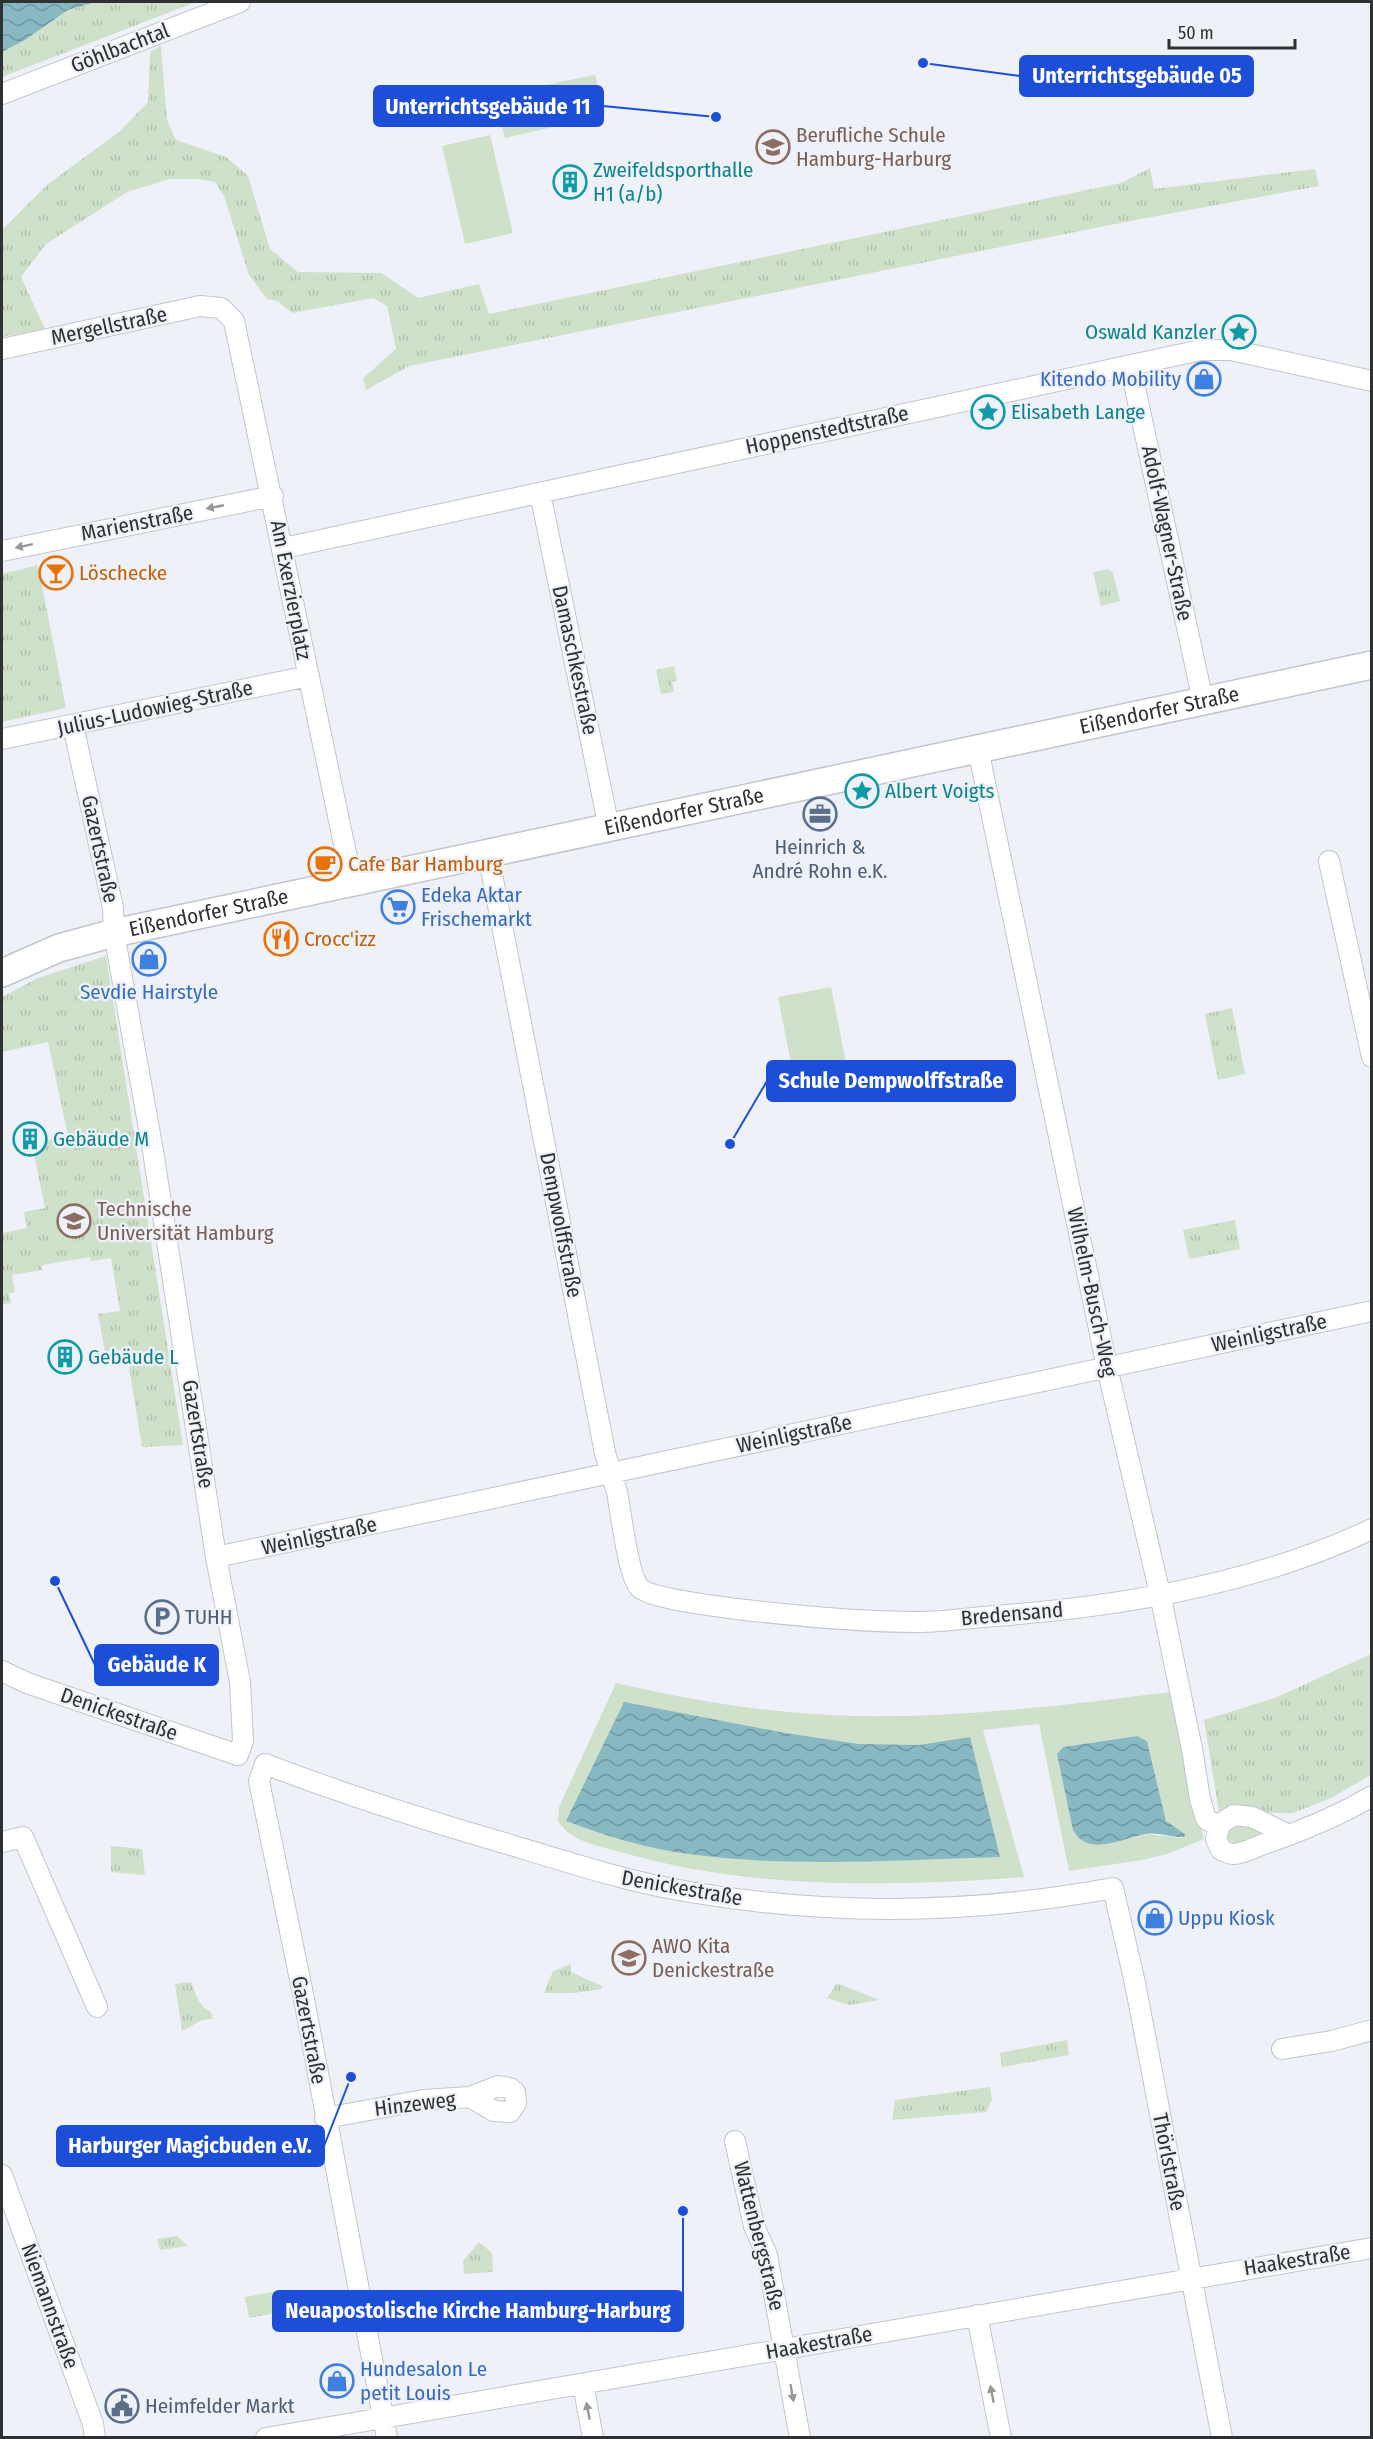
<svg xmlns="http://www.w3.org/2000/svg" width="1373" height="2439" viewBox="0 0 1373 2439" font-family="'Fira Sans Condensed',sans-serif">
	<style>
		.grass { fill: #d0e1cb; fill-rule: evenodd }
		.park { fill: url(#park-tufts) }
		.water { fill: url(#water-waves) }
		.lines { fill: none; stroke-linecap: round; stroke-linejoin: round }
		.minor-casing { stroke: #c2c6cc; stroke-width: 22 }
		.secondary-casing { stroke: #c2c6cc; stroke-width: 30 }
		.minor { stroke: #fff; stroke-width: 20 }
		.secondary { stroke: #fff; stroke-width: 27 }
		.oneway { fill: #979898 }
		.labels { text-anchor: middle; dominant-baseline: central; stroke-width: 4.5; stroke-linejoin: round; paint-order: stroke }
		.street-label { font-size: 21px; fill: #2f3032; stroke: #eef1f8 }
		.education-label { font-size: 21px; fill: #785e54; stroke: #eef1f8; text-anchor: start }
		.culture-label { font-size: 21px; fill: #0d838f; stroke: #eef1f8; text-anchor: start }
		.shop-label { font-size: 21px; fill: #366cbe; stroke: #eef1f8; text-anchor: start }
		.food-label { font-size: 21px; fill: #c56008; stroke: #eef1f8; text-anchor: start }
		.service-label { font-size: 21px; fill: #4e5e75; stroke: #eef1f8; text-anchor: start }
		.leader { fill: none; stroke: #1d4ed8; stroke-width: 2 }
		.callout-dot { fill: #1d4ed8; stroke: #eef1f8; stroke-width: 2 }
		.callout { fill: #1d4ed8; stroke: #1d4ed8; stroke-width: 2 }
		.callout-label { font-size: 22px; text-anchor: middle; font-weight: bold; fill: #fff }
	</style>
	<defs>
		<pattern id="park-tufts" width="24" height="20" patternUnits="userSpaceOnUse" patternTransform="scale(1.5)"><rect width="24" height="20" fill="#d0e1cb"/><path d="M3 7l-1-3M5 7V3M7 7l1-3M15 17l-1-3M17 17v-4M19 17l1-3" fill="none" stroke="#b3c1af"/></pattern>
		<pattern id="water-waves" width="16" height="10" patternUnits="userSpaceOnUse" patternTransform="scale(1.5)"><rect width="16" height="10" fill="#88b8c2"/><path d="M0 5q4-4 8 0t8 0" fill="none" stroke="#70969e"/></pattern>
	</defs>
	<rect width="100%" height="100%" fill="#eef1f8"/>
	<path class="grass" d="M595,75L605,115L505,138L494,95Z
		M490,135L513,233L465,244L442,146Z
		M831,987L851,1088L798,1099L778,997Z
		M616,1683C695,1701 776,1715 858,1716C963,1718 1067,1705 1170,1692L1204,1839L1167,1854L1142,1860L1069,1871L1039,1724L983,1730L1024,1877C889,1887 748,1890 617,1851C595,1845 570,1841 558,1821L559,1807ZM1136,1736L1147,1741L1166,1822L1185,1834L1181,1838L1148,1834L1111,1843L1059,1751L1063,1747Z
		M1238,1820L1267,1835L1237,1845C1229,1843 1227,1839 1226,1832Z"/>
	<path class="park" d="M96,2H196L2,77V52L25,40L68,10Z
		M161,46L167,120L176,140L226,157L248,176L270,249L298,272L381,273L418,298L479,284L489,314L1121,183L1150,168L1154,189L1315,169L1319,186L1135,220L409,366L366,390L363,378L396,349L387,306L373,298L292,313L278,301L267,299L249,275L224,196L215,182L197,179H169L127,192L46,244L21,277L45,329L2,337V230L48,184L119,132L148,102L150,52Z
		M38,565L66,708L2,722V574Z
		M1108,569L1113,573L1120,601L1101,606L1093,572Z
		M674,666L677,681L672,682L674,692L661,694L656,670Z
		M106,956L183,1445L142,1447L126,1349L105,1352L98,1314L120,1311L111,1258L91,1261L90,1257L42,1265V1270L12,1275L15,1292L9,1294L11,1303L2,1305V1233L27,1228L24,1212L45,1208L32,1144L68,1136L48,1042L2,1052V997L38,978Z
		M1232,1008L1245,1074L1218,1080L1205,1014Z
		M1235,1220L1240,1249L1189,1259L1183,1230Z
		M1371,1654V1775L1331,1798L1293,1813L1219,1812L1204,1720L1275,1698Z
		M111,1846L142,1849L145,1875L111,1872Z
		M571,1964V1972L602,1986V1989L574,1993H544L553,1971Z
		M191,1982C195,1992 199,2007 210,2011L213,2019L202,2020L182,2031L175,1984Z
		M837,1983L879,2000L849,2005L827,1998Z
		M1067,2040L1069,2055L1002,2067L1000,2053Z
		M990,2087L992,2100L986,2112L892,2120L895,2100Z
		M177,2236L188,2246L160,2250L157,2239Z
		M479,2242L492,2253L493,2272L464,2274L463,2261Z
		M283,2290L287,2311L249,2318L245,2297Z"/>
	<path class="water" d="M2,2H96L68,10L25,40L2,52Z
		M624,1702L785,1733L859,1744L919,1745L970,1737L1000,1857C897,1860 792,1868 689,1854C647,1849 606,1836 566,1821Z
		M1137,1736L1147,1741L1166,1821L1185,1834L1184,1837C1172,1838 1159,1832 1146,1834C1122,1838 1088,1858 1073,1830L1057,1754L1063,1747Z"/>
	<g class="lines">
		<g class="minor-casing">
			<path id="minor" d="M2,94L240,2
				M2,349L200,306L221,308L234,321L352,882
				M1130,365L1203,701
				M540,493L609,828
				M284,548L1201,350H1231L1372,381
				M2,551L273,496
				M2,739L309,676
				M978,749L1107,1367L1160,1594L1192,1749L1200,1799L1206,1819L1218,1826
				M488,854L605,1453C609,1466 613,1479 617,1492C621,1512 628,1577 640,1588C652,1599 718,1606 737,1609C797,1616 857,1622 917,1622C943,1622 969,1618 994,1616C1121,1607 1256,1584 1372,1529
				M1329,861L1372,1057
				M216,1557L1372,1311
				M2,1671L27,1683L238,1755L243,1741L240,1682L216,1557L153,1151L114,933L113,908L73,725
				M1289,1835L1252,1817L1234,1815L1220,1824L1216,1839L1221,1850C1225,1852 1230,1854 1234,1854C1243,1854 1253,1848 1261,1845C1299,1832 1337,1817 1372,1796
				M2,1842L23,1837L97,2007
				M1282,2049L1332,2041L1372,2030
				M325,2118L424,2100L470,2097L498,2086L510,2088L515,2092L516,2103L510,2112L494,2111L470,2097
				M735,2141L754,2226L767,2255L800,2438
				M2,2175L93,2424L95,2438
				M977,2315L1001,2438
				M583,2384L593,2438
				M266,2438L1372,2248
				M387,2438L303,1994L259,1781L265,1764C346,1795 428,1821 511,1845C570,1863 629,1882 690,1892C831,1916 973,1914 1113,1888L1135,1983L1222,2438"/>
		</g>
		<g class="secondary-casing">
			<g id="secondary">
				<path id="s1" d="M2,973L59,948L114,933L1372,665"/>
			</g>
		</g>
		<use href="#minor" class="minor"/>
		<use href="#secondary" class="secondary"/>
	</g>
	<defs><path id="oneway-solid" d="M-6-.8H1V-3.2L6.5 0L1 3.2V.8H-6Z" transform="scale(1.5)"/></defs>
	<g class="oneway">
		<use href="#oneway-solid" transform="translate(215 507) rotate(169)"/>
		<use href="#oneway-solid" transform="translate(24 546) rotate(168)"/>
		<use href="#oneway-solid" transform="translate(792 2393) rotate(80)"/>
		<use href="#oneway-solid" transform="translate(992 2394) rotate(-101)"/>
		<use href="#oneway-solid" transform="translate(588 2411) rotate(-101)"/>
	</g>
	<defs>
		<g id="school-ring" transform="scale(1.725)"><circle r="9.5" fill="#eef1f8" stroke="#8d6e63" stroke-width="1.5"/><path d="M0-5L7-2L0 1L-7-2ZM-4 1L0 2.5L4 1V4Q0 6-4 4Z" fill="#8d6e63"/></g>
		<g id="building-ring" transform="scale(1.725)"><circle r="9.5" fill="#eef1f8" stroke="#0f9aa8" stroke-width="1.5"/><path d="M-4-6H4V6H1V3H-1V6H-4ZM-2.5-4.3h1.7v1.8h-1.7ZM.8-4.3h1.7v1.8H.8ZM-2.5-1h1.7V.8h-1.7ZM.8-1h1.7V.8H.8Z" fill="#0f9aa8"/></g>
		<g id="sight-ring" transform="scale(1.725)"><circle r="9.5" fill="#eef1f8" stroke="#0f9aa8" stroke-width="1.5"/><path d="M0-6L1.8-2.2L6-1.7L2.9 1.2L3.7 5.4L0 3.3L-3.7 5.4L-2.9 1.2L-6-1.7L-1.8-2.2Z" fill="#0f9aa8"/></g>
		<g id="shop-ring" transform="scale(1.725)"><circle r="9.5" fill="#eef1f8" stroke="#3f7fe0" stroke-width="1.5"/><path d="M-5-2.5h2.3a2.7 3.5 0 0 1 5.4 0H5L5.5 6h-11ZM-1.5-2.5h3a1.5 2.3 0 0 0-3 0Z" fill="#3f7fe0"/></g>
		<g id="bar-ring" transform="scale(1.725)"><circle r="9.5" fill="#eef1f8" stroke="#e8710a" stroke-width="1.5"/><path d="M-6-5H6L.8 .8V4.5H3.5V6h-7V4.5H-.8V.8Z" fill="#e8710a"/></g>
		<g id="office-ring" transform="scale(1.725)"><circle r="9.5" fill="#eef1f8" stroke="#5c6f8a" stroke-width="1.5"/><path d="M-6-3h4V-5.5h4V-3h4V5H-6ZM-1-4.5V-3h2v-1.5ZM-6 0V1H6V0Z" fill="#5c6f8a"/></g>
		<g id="cafe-ring" transform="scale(1.725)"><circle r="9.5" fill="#eef1f8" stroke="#e8710a" stroke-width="1.5"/><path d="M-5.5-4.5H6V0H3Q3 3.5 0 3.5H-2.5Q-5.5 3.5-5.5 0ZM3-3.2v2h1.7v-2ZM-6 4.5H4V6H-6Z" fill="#e8710a"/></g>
		<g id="supermarket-ring" transform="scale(1.725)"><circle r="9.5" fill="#eef1f8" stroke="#3f7fe0" stroke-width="1.5"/><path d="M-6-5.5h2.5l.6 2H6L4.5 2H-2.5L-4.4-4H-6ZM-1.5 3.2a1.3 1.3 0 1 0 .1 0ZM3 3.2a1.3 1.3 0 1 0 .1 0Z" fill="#3f7fe0"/></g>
		<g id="restaurant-ring" transform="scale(1.725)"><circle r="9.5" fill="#eef1f8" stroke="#e8710a" stroke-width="1.5"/><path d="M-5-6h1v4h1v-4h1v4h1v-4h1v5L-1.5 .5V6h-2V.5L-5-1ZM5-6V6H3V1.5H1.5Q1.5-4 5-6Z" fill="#e8710a"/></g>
		<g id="university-ring" transform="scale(1.725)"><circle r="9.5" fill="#eef1f8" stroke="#8d6e63" stroke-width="1.5"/><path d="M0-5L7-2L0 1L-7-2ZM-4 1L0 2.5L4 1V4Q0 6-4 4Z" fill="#8d6e63"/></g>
		<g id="parking-ring" transform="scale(1.725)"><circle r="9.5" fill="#eef1f8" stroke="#5c6f8a" stroke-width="1.5"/><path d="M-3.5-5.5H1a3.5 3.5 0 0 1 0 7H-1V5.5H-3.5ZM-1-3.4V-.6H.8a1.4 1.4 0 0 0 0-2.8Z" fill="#5c6f8a"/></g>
		<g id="civic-ring" transform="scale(1.725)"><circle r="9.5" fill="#eef1f8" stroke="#5c6f8a" stroke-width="1.5"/><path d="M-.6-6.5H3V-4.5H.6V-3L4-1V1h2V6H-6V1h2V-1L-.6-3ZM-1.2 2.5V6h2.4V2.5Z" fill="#5c6f8a"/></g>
	</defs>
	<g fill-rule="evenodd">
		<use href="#school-ring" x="773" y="147"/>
		<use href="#building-ring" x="570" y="182"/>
		<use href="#sight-ring" x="1239" y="332"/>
		<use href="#shop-ring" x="1204" y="379"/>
		<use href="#sight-ring" x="988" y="412"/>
		<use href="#bar-ring" x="56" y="573"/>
		<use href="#sight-ring" x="862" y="791"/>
		<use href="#office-ring" x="820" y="814"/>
		<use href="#cafe-ring" x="325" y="864"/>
		<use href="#supermarket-ring" x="398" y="907"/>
		<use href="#restaurant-ring" x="281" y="939"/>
		<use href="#shop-ring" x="149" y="959"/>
		<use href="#building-ring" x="30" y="1139"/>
		<use href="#university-ring" x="74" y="1221"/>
		<use href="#building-ring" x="65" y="1357"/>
		<use href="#parking-ring" x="162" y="1617"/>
		<use href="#shop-ring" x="1155" y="1918"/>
		<use href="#school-ring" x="629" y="1958"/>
		<use href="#shop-ring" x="337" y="2381"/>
		<use href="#civic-ring" x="122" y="2406"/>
	</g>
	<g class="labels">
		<g class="street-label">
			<text transform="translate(120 48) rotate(-21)">Göhlbachtal</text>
			<text transform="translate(109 326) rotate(-12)">Mergellstraße</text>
			<text transform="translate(827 430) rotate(-12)">Hoppenstedtstraße</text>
			<text transform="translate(137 523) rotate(-11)">Marienstraße</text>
			<text transform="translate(1167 533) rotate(78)">Adolf-Wagner-Straße</text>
			<text transform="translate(291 590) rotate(79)">Am Exerzierplatz</text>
			<text transform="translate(575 660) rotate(78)">Damaschkestraße</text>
			<text transform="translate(155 708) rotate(-12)">Julius-Ludowieg-Straße</text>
			<text stroke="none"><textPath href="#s1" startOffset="1188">Eißendorfer Straße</textPath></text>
			<text stroke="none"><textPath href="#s1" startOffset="702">Eißendorfer Straße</textPath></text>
			<text transform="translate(100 849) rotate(78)">Gazertstraße</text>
			<text stroke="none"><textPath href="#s1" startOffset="216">Eißendorfer Straße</textPath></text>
			<text transform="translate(561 1225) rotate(79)">Dempwolffstraße</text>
			<text transform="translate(1092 1292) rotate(78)">Wilhelm-Busch-Weg</text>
			<text transform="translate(1269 1333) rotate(-12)">Weinligstraße</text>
			<text transform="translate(198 1434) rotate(81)">Gazertstraße</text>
			<text transform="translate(794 1434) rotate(-12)">Weinligstraße</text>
			<text transform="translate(319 1536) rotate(-12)">Weinligstraße</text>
			<text transform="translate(1012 1614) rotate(-5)">Bredensand</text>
			<text transform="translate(119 1714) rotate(19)">Denickestraße</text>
			<text transform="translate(682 1888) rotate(10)">Denickestraße</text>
			<text transform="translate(309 2030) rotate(79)">Gazertstraße</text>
			<text transform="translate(415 2104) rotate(-7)">Hinzeweg</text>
			<text transform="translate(1169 2162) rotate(79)">Thörlstraße</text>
			<text transform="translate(759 2236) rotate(76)">Wattenbergstraße</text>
			<text transform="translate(1297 2260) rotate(-9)">Haakestraße</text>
			<text transform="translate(50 2306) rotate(70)">Niemannstraße</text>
			<text transform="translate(819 2343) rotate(-10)">Haakestraße</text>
		</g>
		<g class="education-label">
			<text x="796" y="135">Berufliche Schule<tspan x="796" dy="24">Hamburg-Harburg</tspan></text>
			<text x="97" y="1209">Technische<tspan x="97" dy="24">Universität Hamburg</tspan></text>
			<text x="652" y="1946">AWO Kita<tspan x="652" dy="24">Denickestraße</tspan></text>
		</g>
		<g class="culture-label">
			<text x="593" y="170">Zweifeldsporthalle<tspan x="593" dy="24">H1 (a/b)</tspan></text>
			<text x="1216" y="332" text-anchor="end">Oswald Kanzler</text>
			<text x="1011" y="412">Elisabeth Lange</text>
			<text x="885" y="791">Albert Voigts</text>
			<text x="53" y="1139">Gebäude M</text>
			<text x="88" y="1357">Gebäude L</text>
		</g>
		<g class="shop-label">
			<text x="1181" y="379" text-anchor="end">Kitendo Mobility</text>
			<text x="421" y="895">Edeka Aktar<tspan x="421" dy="24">Frischemarkt</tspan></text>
			<text x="149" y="992" text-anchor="middle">Sevdie Hairstyle</text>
			<text x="1178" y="1918">Uppu Kiosk</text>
			<text x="360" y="2369">Hundesalon Le<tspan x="360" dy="24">petit Louis</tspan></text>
		</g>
		<g class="food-label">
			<text x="79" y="573">Löschecke</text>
			<text x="348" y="864">Cafe Bar Hamburg</text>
			<text x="304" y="939">Crocc'izz</text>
		</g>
		<g class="service-label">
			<text x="820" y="847" text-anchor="middle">Heinrich &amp;<tspan x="820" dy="24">André Rohn e.K.</tspan></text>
			<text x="185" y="1617">TUHH</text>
			<text x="145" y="2406">Heimfelder Markt</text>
		</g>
	</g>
	<path class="leader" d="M923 63L1020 76M716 117L603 106M730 1144L767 1081M55 1581L95 1665M351 2077L324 2146M683 2211L683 2311"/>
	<g class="callout-dot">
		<circle cx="923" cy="63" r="6"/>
		<circle cx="716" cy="117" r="6"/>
		<circle cx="730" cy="1144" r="6"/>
		<circle cx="55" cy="1581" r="6"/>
		<circle cx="351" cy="2077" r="6"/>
		<circle cx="683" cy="2211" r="6"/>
	</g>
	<g class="callout">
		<rect x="1020" y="56" width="233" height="40" rx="6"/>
		<rect x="374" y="86" width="229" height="40" rx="6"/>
		<rect x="767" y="1061" width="248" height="40" rx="6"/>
		<rect x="95" y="1645" width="123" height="40" rx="6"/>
		<rect x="57" y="2126" width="267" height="40" rx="6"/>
		<rect x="273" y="2291" width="410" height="40" rx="6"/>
	</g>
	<g class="callout-label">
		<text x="1137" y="83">Unterrichtsgebäude 05</text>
		<text x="488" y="114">Unterrichtsgebäude 11</text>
		<text x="891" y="1088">Schule Dempwolffstraße</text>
		<text x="157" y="1672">Gebäude K</text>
		<text x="190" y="2153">Harburger Magicbuden e.V.</text>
		<text x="478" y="2318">Neuapostolische Kirche Hamburg-Harburg</text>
	</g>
	<rect width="1373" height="2439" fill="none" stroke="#2f3032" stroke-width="6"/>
	<path d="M1169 39v9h126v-9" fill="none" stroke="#2f3032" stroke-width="3"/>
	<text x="1178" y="39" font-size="18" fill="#2f3032" stroke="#eef1f8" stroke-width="4.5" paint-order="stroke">50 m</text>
</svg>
